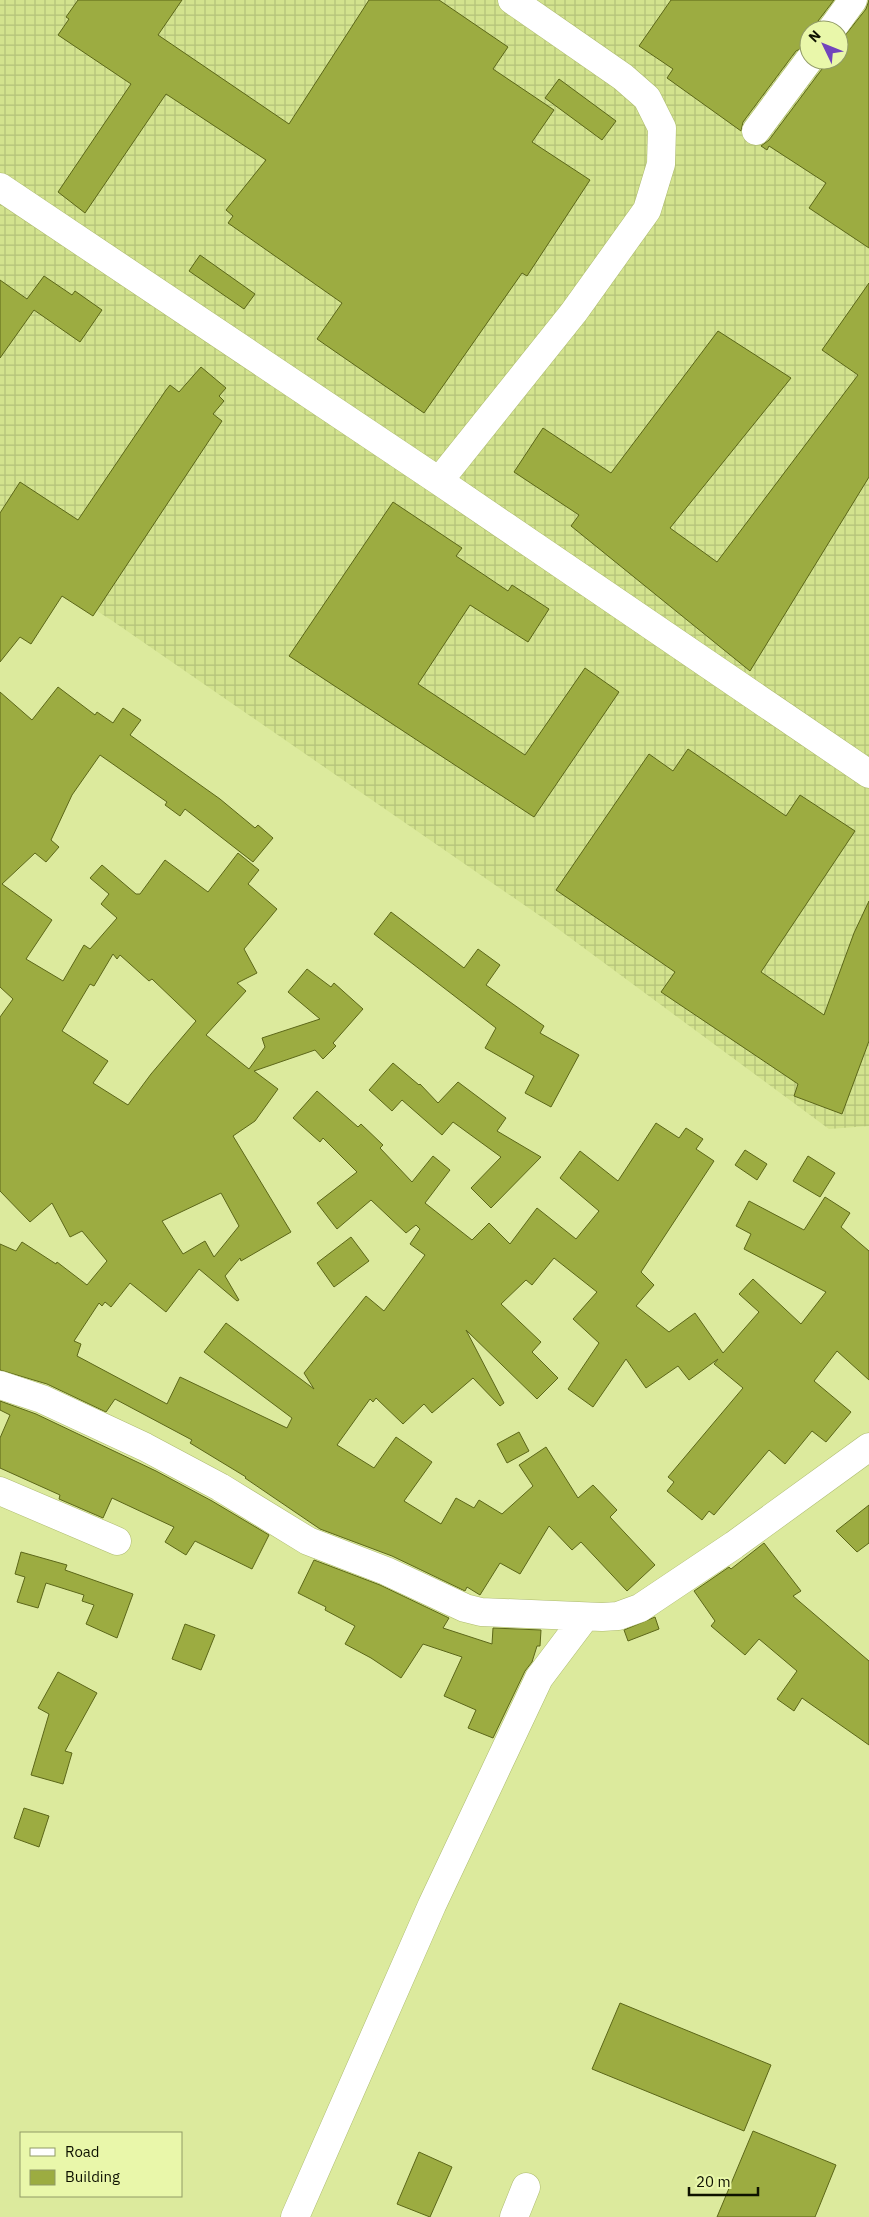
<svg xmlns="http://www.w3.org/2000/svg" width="869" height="2217" viewBox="0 0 869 2217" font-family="'IBM Plex Sans',sans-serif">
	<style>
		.industrial { fill: url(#industrial-grid); fill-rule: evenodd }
		.building { fill: #9cac41; stroke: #5c6719; fill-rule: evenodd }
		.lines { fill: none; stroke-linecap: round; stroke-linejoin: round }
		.minor-casing { stroke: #aebb70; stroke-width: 29 }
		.minor { stroke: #fff; stroke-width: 28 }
	</style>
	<defs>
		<pattern id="industrial-grid" width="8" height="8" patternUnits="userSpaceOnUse" patternTransform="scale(1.25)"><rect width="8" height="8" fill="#d3e38e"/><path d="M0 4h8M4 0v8" fill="none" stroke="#b4c279"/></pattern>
	</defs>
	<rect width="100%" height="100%" fill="#dcea9d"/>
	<path class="industrial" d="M0,0H869V1126L829,1129L546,920L114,622L0,547ZM809,30H839V60H809Z"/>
	<path class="building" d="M78,0H182L158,35L289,124L369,0H439L508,47L493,69L554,110L532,142L590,180L527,276L522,273L424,413L317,339L342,303L228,223L233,216L226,210L266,160L166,94L85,213L58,192L131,84L58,35L69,19L66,17Z
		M671,0H834L818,21L816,30H809V45L796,51L743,122L741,131L667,78L673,69L639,46Z
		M869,0V248L809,208L826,183L769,146L767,150L761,146L769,140L822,69L824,60H839V43L866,9Z
		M559,79L616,121L602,140L545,98Z
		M200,255L255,294L244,309L189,271Z
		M44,276L72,295L75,291L102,310L80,342L34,310L0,358V280L27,299Z
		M869,283V477L750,671L571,526L579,515L514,472L543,428L611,473L718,331L791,378L670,528L717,562L858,375L822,350Z
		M201,367L226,388L219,396L224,401L213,414L222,421L93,616L62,596L31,644L20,637L0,662V513L20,482L78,520L166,390L170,385L179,392Z
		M393,502L462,548L456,556L508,591L512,585L549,609L528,642L470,605L418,684L525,755L585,668L619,692L534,817L289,656Z
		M58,687L95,715L97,712L113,723L123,708L141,720L130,735L220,799L255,828L258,825L273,838L253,862L185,809L180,816L165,805L167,802L100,755L72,795L51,840L59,847L46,862L35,853L2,884L52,920L26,959L63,981L84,945L90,949L117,918L101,904L109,894L90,878L102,865L136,894H140L165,860L208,892L238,853L259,870L248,884L277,909L244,949L257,973L237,983L246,991L206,1035L249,1069L265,1047L262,1038L320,1019L288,992L307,969L331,987L334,983L363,1009L333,1043L336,1046L323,1059L315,1050L254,1071L278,1089L255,1121L233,1136L291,1232L241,1261L240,1258L225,1276L239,1300L237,1301L199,1269L166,1312L130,1283L111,1307L105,1302L102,1306L99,1303L74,1341L81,1344L77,1356L167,1404L180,1377L287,1428L292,1418L204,1352L226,1323L314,1389L304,1373L366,1296L384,1311L425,1255L410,1244L420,1229L416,1225L406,1233L371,1200L337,1229L317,1203L357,1172L323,1138L320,1142L293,1118L317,1091L358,1127L361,1124L383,1145L380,1148L412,1182L433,1156L450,1170L425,1203L472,1240L489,1223L510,1244L537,1208L576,1239L599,1211L560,1178L580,1151L618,1181L656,1123L679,1138L686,1128L703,1139L696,1149L714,1161L641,1272L654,1285L636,1306L669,1332L695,1313L723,1353L759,1312L739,1294L753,1279L801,1324L826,1292L744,1249L751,1234L736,1226L749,1201L804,1230L825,1197L850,1213L841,1227L869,1251V1380L837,1351L814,1381L851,1412L826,1442L812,1431L785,1464L769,1450L714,1515L709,1511L702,1520L667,1491L674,1482L668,1477L743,1388L714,1364L718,1359L689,1380L678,1366L646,1388L626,1359L593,1407L568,1389L599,1343L573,1319L597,1292L554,1258L532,1285L526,1280L501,1304L541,1342L532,1352L558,1378L537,1399L466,1330L504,1403L500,1406L473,1378L432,1413L424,1404L403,1424L376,1398L373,1402L370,1399L337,1445L374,1468L396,1437L432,1462L404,1501L441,1524L456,1498L474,1508L479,1500L502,1514L533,1486L519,1465L546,1447L578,1498L593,1485L617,1510L610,1517L655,1565L627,1591L581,1542L572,1550L549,1526L520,1574L500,1563L480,1595L467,1587L465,1591L392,1556L320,1529L245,1478L246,1477L190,1443L192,1440L115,1399L106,1412L47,1384L0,1370V1244L16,1251L22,1242L56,1264L57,1262L87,1285L107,1261L82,1231L70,1237L52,1203L30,1222L0,1191V1017L13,999L0,987V692L32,720ZM113,954L117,959L120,955L149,981L152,979L196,1021L151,1074L128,1105L93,1083L108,1061L62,1031L90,984L94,986ZM221,1193L239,1226L214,1257L205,1241L183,1254L162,1221Z
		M688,749L786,816L800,795L855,831L761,972L824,1015L854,933L869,901V1041L842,1114L794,1096L798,1084L661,992L675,972L556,890L649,754L673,771Z
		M391,912L464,968L478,949L500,965L486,985L544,1026L540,1033L579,1055L551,1107L525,1093L534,1076L485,1048L496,1028L374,934Z
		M393,1063L419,1085L420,1084L438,1103L458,1082L506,1118L497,1131L541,1157L491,1208L471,1188L501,1157L453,1122L442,1135L402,1100L392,1111L369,1090Z
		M745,1150L767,1164L757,1180L735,1165Z
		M808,1156L835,1173L820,1197L793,1181Z
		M351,1237L369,1261L334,1287L317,1263Z
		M0,1401L36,1414L156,1471L212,1501L269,1535L252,1569L195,1541L186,1555L165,1542L174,1527L112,1498L103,1518L59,1499L60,1495L0,1468V1438L10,1415L0,1410Z
		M519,1432L529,1451L507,1463L497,1444Z
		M869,1505V1543L857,1552L836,1531Z
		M764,1543L801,1591L793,1596L869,1661V1745L802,1698L794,1711L777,1699L797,1671L759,1639L745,1655L711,1626L715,1621L694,1591L729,1567L731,1569Z
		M21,1552L67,1565L65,1570L133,1594L117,1638L86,1624L94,1605L82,1601L84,1595L46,1583L38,1608L17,1602L25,1577L15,1574Z
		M314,1560L380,1585L449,1618L443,1628L492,1644L493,1628L541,1630L540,1646H537L532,1662L525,1671L493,1738L468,1728L476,1710L444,1696L462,1657L423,1644L401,1678L371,1658L345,1644L355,1626L325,1610L326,1607L298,1593Z
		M655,1617L659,1629L628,1641L624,1630Z
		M185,1624L215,1635L201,1670L172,1659Z
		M58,1672L97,1693L65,1751L72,1753L63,1784L31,1775L49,1714L38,1708Z
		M24,1808L49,1816L39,1847L14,1838Z
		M620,2003L771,2065L744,2131L592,2069Z
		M753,2131L836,2165L815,2217H717Z
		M419,2152L452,2167L430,2217L397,2204Z"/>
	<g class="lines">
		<g class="minor-casing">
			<path id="minor" d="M831,30L853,0
				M756,131L809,60
				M0,187L439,481L869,774
				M439,481L574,312L647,210L661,164L662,128L647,98L623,77L512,0
				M0,1385L42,1399L145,1447L220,1487L308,1541L386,1571L465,1608L481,1612L602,1617L618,1616L640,1608L734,1545L869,1447
				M0,1491L117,1541
				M295,2217L432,1905L539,1678L585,1617
				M514,2217L526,2187"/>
		</g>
		<use href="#minor" class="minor"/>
	</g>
	<rect x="20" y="2132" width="162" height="65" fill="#e9f7aa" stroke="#919b66"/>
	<rect x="30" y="2148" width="25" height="8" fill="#ffffff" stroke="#919b66"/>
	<text x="65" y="2157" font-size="15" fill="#0e1200">Road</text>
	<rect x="30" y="2170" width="25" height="15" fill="#9cac41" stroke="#919b66"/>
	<text x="65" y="2182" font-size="15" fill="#0e1200">Building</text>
	<g transform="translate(824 45) rotate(313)"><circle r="24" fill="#e9f7aa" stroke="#919b66"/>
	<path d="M0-4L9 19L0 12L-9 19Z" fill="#7144bc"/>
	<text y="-8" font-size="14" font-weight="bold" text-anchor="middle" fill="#0e1200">N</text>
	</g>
	<path d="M689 2187v8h69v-8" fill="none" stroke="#0e1200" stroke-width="2.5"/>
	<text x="696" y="2187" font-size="15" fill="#0e1200" stroke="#e9f7aa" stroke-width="4" paint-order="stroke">20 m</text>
</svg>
